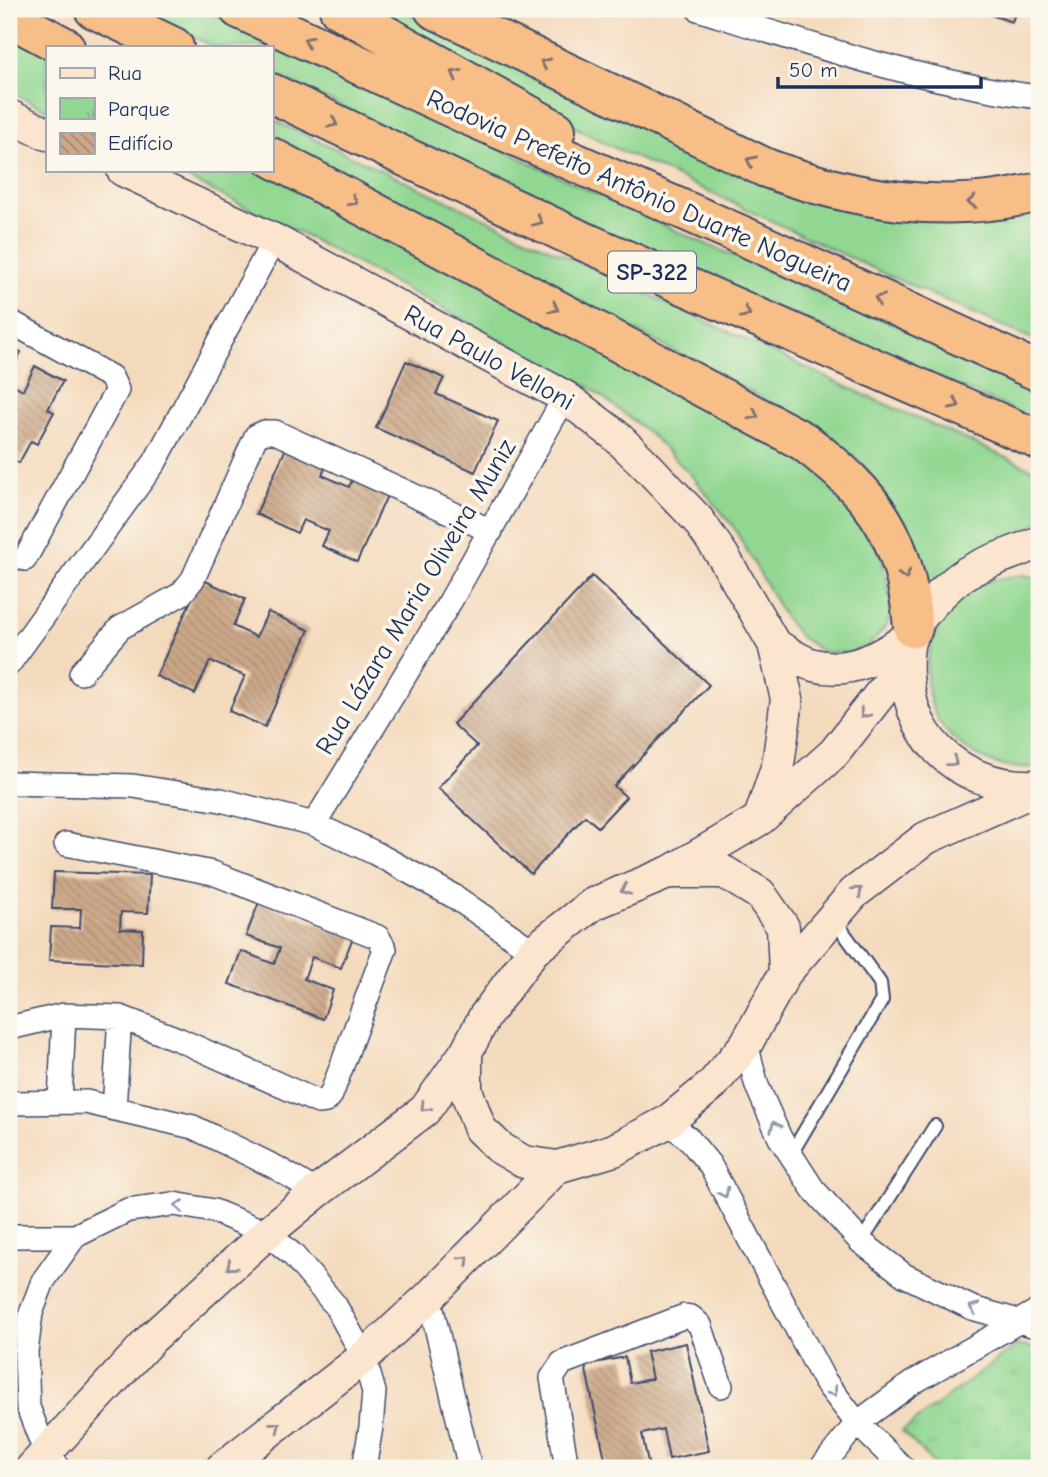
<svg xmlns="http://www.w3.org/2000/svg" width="1048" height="1477" viewBox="0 0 1048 1477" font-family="'Comic Neue',sans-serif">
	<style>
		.grass { fill: #91d791; stroke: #568378; stroke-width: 2 }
		.park { fill: url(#park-tufts); stroke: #568378; stroke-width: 2 }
		.building { fill: url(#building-back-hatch) }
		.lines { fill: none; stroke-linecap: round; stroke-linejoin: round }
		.lane-casing { stroke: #3c496c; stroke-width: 16 }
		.street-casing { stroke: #3c496c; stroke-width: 26 }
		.secondary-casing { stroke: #3c496c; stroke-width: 35 }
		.highway-casing { stroke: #3c496c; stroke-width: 42 }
		.lane { stroke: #fff; stroke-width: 12 }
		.street { stroke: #fff; stroke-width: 23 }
		.secondary { stroke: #fce5cf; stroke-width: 32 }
		.highway { stroke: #f7be87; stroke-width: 38 }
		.oneway { stroke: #7e6f70 }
		.oneway2 { stroke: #8c8a96 }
		.oneway3 { stroke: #8d97ae }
		.labels { text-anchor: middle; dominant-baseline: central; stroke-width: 7; stroke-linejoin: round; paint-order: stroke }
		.shield { fill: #fbf7ec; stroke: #5e6b89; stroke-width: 2 }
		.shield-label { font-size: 24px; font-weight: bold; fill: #1b2f5e }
		.street-label { font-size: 26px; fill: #1b2f5e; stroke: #fbf7ec }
	</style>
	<defs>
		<pattern id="park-tufts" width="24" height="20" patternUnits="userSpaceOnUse" patternTransform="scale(1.75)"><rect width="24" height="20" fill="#91d791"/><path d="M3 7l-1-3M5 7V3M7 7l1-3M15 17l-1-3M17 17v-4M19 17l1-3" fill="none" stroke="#7cb97f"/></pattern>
		<pattern id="building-back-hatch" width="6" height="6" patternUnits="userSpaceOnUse" patternTransform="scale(1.75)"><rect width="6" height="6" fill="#cca888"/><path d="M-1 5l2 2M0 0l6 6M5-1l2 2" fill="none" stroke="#a58972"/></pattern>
	</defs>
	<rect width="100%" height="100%" fill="#fbf7ec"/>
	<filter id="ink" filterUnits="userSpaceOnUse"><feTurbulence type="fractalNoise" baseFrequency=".0143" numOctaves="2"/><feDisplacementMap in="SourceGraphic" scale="14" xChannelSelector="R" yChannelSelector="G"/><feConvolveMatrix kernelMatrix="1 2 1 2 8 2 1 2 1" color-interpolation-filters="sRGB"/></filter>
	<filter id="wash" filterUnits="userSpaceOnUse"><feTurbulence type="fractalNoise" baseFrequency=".00686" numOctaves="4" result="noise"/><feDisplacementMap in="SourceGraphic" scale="28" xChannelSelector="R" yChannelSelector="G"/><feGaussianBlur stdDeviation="1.57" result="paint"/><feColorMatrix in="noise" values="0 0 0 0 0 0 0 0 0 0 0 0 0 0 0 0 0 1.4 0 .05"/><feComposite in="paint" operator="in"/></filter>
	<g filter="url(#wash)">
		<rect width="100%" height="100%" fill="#f4dabd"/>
		<path class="grass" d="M132,9H202L685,235L1039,387V421L670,262L271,73V47H215Z
			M367,9H399L764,184L1039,206V342L883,273L609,145L525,101Z
			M9,32L47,52V110L9,91Z
			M271,119L869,397L1039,472V522L928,586L910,538L886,498L862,463L828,433L544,282L271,142Z
			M170,170H266L786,448L845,494L882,556L893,612L884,629L867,647L847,653L824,652L800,637L785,618L733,526L691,475L649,433L591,388L300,233Z
			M1023,575L1039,578V766C999,774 949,749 933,709C915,661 938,602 986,582C997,578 1011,577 1023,575Z"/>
		<path class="park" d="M1017,1345L1039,1350V1468H938L902,1431Z"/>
		<g id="blocks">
			<path class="building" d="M973,9H1039V18L1016,10L1012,22Z
				M9,346L21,352L9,376Z
				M406,361L444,378L436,394L498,421L475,472L376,428Z
				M35,366L63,381L48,409L54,412L37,444L31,441L19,463L9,457V427L13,419L9,416V382L23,390Z
				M288,444L328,462L322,475L349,487L355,474L390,489L357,562L322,546L329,531L303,520L297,533L256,514Z
				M592,576L709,685L614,786L626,797L598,827L585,816L531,874L438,788L477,746L453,724Z
				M201,579L245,599L233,626L256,637L268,612L309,630L265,727L229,711L245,676L210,661L195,694L156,676Z
				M54,872L150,875L148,913L121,912L120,929L143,930L142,964L49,960L51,927L80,928L81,909H52Z
				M259,902L353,937L341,968L312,957L304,979L333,990L323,1019L229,984L241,951L274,964L280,948L246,936Z
				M686,1343L709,1451L669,1459L663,1429L642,1434L649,1467L607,1468L585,1365L625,1357L630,1383L652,1379L646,1352Z"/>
		</g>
	</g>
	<g filter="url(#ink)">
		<use href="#blocks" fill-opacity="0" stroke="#3c496c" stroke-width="2"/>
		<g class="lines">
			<g class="lane-casing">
				<path id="lane" d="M791,1154L882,1000L880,983L833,918
					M861,1242L935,1126"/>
			</g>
			<g class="street-casing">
				<path id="street" d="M698,9C808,44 925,83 1039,97
					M9,321L111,377L117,390L25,559
					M9,664L155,462L274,240
					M81,673L120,628L181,594L193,579L256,436L265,432H275L491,531
					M9,783L133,786L221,800L314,824L375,853L455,897L533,951
					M314,824L451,600L565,397
					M9,1028L64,1015L120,1017L180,1040L318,1102L326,1101L331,1095L385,949L378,937L213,873L66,844
					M746,1044L757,1086L780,1138L813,1189L861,1242L904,1275L972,1308L1039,1327
					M60,1102L64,1015
					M9,1103L86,1102L193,1127L275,1167L317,1192
					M114,1109L120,1017
					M667,1122L688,1138L710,1165L824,1380L857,1423L903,1468
					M9,1236H75
					M429,1297L470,1468
					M59,1468L46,1454L28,1407L26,1352L31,1313L43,1281L75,1236L128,1210L174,1204L214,1211L267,1233L293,1255L335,1305L364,1357L374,1392L371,1427L364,1468
					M567,1468L552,1378L562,1363L685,1316L691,1317L700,1325L721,1386
					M821,1468L857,1423L912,1383L1039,1310"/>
			</g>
			<g class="secondary-casing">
				<path id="secondary" d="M9,116L47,134
					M123,170L274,240L565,397L615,435L647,466L698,520L723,556L774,644L787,699L778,765L760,818
					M774,644C786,651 800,662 814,665C851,675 882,656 912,635
					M1038,786C968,789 911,747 907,675C906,660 907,641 914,628C918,619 927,609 933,602C943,592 953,581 965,574C987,560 1016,553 1039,542
					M672,872H724L760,894L783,927L785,973
					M466,1052V1090L480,1129L500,1148L524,1162L557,1167
					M32,1468L152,1338L267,1233L317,1192L425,1110L466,1052L485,1016L533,951L593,904L670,872L760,819L834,753L906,661
					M222,1468L364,1357L429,1297L557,1167L614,1150L667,1122L712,1085L746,1044L785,973L854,893L926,838L1039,788"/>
			</g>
			<g class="highway-casing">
				<path id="highway" d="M94,9L174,47
					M239,9L467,115L750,239L1039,372
					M339,9L556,130
					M434,9L766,168C854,200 946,216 1039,192
					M9,17L65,47
					M271,93L576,238L1039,440
					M271,157L803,441C875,495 906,537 913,628"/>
			</g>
			<use href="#lane" class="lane"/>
			<use href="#street" class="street"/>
			<use href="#secondary" class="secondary"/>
			<use href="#highway" class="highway"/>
		</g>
		<defs><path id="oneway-chevron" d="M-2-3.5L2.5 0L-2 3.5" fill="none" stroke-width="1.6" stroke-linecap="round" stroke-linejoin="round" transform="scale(1.75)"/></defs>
		<g class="oneway">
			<use href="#oneway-chevron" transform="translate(308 41) rotate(-155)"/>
			<use href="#oneway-chevron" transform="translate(545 63) rotate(-155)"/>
			<use href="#oneway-chevron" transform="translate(456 74) rotate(-151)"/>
			<use href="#oneway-chevron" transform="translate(333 123) rotate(25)"/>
			<use href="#oneway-chevron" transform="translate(751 161) rotate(-155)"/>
			<use href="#oneway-chevron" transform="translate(353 201) rotate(28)"/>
			<use href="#oneway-chevron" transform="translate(972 202) rotate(175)"/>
			<use href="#oneway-chevron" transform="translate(538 221) rotate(25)"/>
			<use href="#oneway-chevron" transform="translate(879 299) rotate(-155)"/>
			<use href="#oneway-chevron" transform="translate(554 308) rotate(28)"/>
			<use href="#oneway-chevron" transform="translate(746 313) rotate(24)"/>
			<use href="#oneway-chevron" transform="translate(955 404) rotate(24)"/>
			<use href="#oneway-chevron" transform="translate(754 415) rotate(28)"/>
			<use href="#oneway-chevron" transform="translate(905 575) rotate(73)"/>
		</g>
		<g class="oneway2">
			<use href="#oneway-chevron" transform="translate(864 714) rotate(128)"/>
			<use href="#oneway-chevron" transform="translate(953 762) rotate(38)"/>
			<use href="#oneway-chevron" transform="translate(625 890) rotate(157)"/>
			<use href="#oneway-chevron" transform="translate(858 891) rotate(-42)"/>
			<use href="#oneway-chevron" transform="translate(425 1107) rotate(133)"/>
			<use href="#oneway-chevron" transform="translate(465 1260) rotate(-45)"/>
			<use href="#oneway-chevron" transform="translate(231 1266) rotate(138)"/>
			<use href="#oneway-chevron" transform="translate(276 1426) rotate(-38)"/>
		</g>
		<g class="oneway3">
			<use href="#oneway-chevron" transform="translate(775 1126) rotate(-114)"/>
			<use href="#oneway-chevron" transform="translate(724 1193) rotate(63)"/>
			<use href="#oneway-chevron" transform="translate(179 1206) rotate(-174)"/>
			<use href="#oneway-chevron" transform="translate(974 1308) rotate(-159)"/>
			<use href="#oneway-chevron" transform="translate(833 1392) rotate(52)"/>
		</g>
	</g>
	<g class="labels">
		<rect class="shield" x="608" y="251.5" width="88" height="41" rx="5"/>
		<g class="shield-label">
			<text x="652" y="272">SP-322</text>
		</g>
		<g class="street-label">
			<text transform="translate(639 191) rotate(24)">Rodovia Prefeito Antônio Duarte Nogueira</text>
			<text transform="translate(489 358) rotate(29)">Rua Paulo Velloni</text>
			<text transform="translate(416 597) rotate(-59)">Rua Lázara Maria Oliveira Muniz</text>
		</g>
	</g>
	<rect width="1048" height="1477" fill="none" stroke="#fbf7ec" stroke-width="35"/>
	<rect x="46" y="46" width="228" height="126" fill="#fbf7ec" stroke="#a1a7b3" stroke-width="2"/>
	<rect x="60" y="68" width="35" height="10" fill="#fce5cf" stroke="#a1a7b3" stroke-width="2"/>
	<text x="108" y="80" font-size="21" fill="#1b2f5e">Rua</text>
	<rect x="60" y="98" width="35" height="21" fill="url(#park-tufts)" stroke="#a1a7b3" stroke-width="2"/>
	<text x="108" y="116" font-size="21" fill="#1b2f5e">Parque</text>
	<rect x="60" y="133" width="35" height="21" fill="url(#building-back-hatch)" stroke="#a1a7b3" stroke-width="2"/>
	<text x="108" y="150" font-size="21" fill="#1b2f5e">Edifício</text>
	<path d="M778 77v10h203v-10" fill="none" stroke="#1b2f5e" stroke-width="3.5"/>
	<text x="789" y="77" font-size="21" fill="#1b2f5e" stroke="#fbf7ec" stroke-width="5" paint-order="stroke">50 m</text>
</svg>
